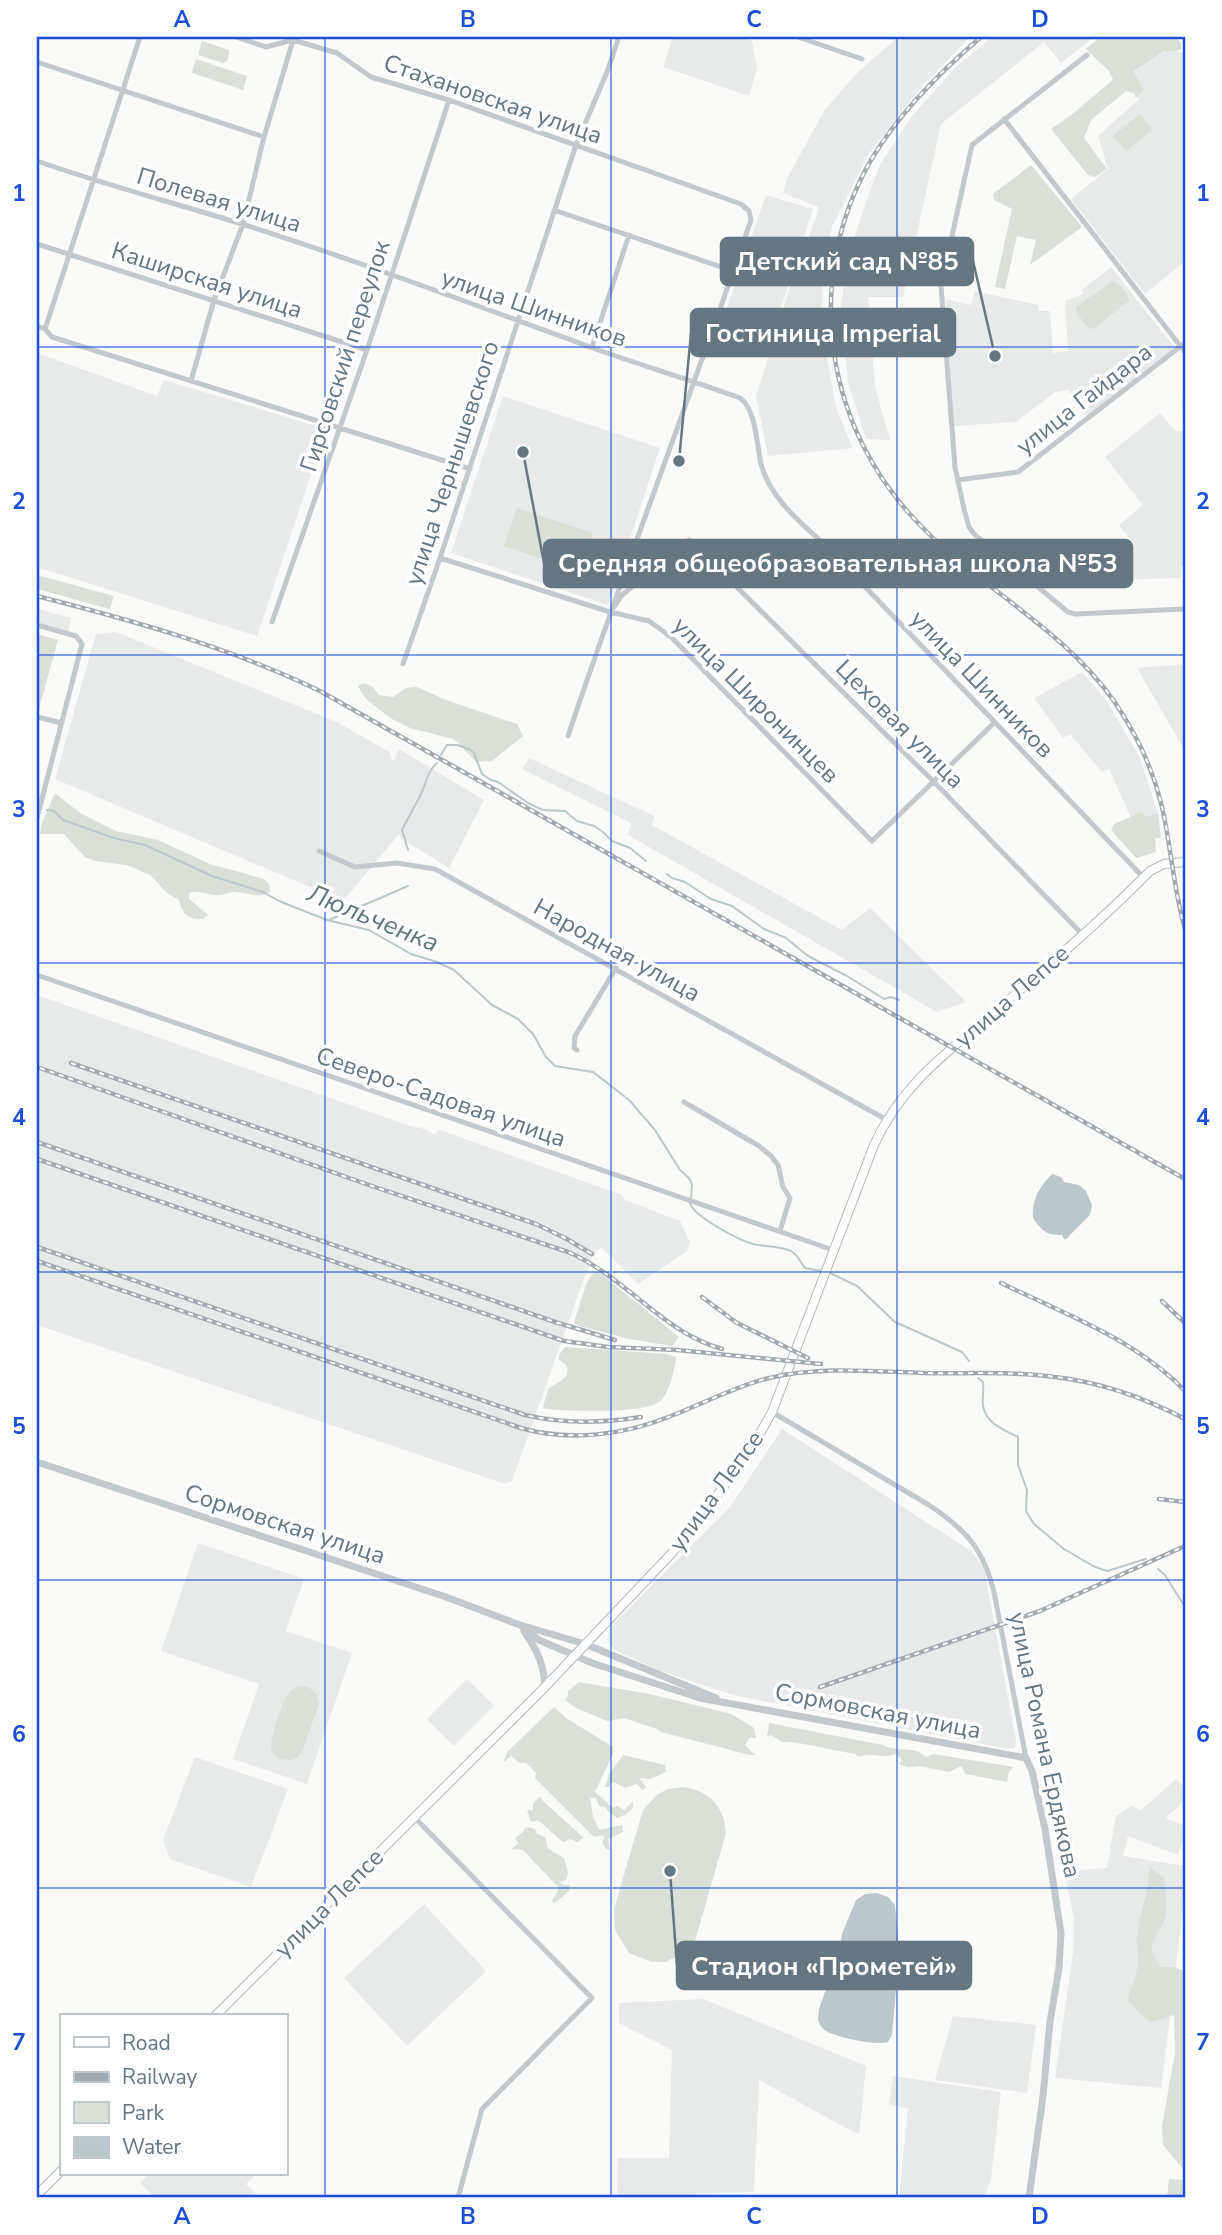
<svg xmlns="http://www.w3.org/2000/svg" width="1222" height="2235" viewBox="0 0 1222 2235" font-family="'Nunito Sans',sans-serif">
	<style>
		.built { fill: #e8e9e9 }
		.green { fill: #dadfd7 }
		.water { fill: #bbc7cb }
		.lines { fill: none; stroke-linecap: round; stroke-linejoin: round }
		.stream { stroke: #bbc7cb; stroke-width: 2 }
		.secondary-casing { stroke: #b3babf; stroke-width: 10 }
		.minor { stroke: #c3c8cc; stroke-width: 5 }
		.tertiary { stroke: #c3c8cc; stroke-width: 7 }
		.secondary { stroke: #fff; stroke-width: 8 }
		.rail-casing { stroke: #a2aab0; stroke-width: 4.5 }
		.rail { stroke: #fff; stroke-width: 2; stroke-dasharray: 5; stroke-linecap: butt }
		.grid { fill: none; stroke: #1d4ed8; stroke-width: 2; stroke-opacity: 0.55 }
		.labels { text-anchor: middle; dominant-baseline: central; stroke-width: 7; stroke-linejoin: round; paint-order: stroke }
		.street-label { font-size: 24px; fill: #657683; stroke: #fff }
		.water-label { font-size: 26px; font-style: italic; fill: #60757c; stroke: #fff }
		.leader { fill: none; stroke: #657683; stroke-width: 2.5 }
		.callout-dot { fill: #657683; stroke: #fff; stroke-width: 2.5 }
		.callout { fill: #657683; stroke: #657683; stroke-width: 2.5 }
		.callout-label { font-size: 26px; text-anchor: middle; font-weight: bold; fill: #fff }
		.neatline { fill: none; stroke: #1d4ed8; stroke-width: 2.5 }
		.grid-label { font-size: 23px; text-anchor: middle; font-weight: bold; fill: #1d4ed8 }
	</style>
	<rect width="100%" height="100%" fill="#fafaf8"/>
	<path class="built" d="M673,37H741L752,41L757,69L749,96L663,67Z
		M898,37H970L916,93L868,155L832,227L822,275V332L837,411L853,448L768,456L756,396L796,269L819,210L818,207L783,193L788,177L824,111L856,74Z
		M992,37H1094L1061,63L1044,42L941,124L903,297H868L875,387L890,440L866,439L848,382L841,306L849,252L879,166L912,116L956,67Z
		M1172,49L1185,54V261L1145,294L1071,199L1108,169L1098,136L1139,99L1125,74L1147,58H1153Z
		M766,195L813,209L770,341L761,339L765,325L726,311Z
		M1111,267L1174,347L1173,349L1087,416L1083,414L1070,398L1069,390L1055,392L1016,422L953,426L946,299L971,305L975,291L1038,305V311H1050L1053,353L1068,351L1065,301L1083,294V289Z
		M37,353L157,396L164,380L326,429L257,636L37,567Z
		M503,396L660,448L608,605L451,553Z
		M1185,398V566H1181V578L1117,580L1116,551L1130,539L1119,525L1143,505L1105,457L1160,413L1175,431H1184L1182,399Z
		M37,609L71,618L67,636L37,628Z
		M116,632L339,723L389,752L393,762L399,749L484,800L449,868L402,839L399,834L343,901L55,779L96,634Z
		M1185,664V751L1137,668Z
		M1082,672L1106,700L1139,756L1158,813L1146,817L1136,829L1109,769L1102,772L1070,734L1063,738L1034,698Z
		M529,758L654,816L652,825L842,930L870,908L966,1002L937,1012L628,835L631,823L522,769Z
		M37,995L416,1128L419,1127L434,1134L440,1130L622,1195L625,1200L680,1221L690,1242L687,1251L638,1284L601,1247L590,1258L593,1261L584,1278L530,1431L512,1481L505,1484L37,1325Z
		M782,1429L971,1551L984,1568L1016,1741L1015,1748L1008,1749L733,1695L658,1670L615,1650L610,1645L608,1640L609,1628L730,1507Z
		M198,1543L304,1579L286,1631L352,1653L307,1784L233,1759L259,1684L161,1651Z
		M467,1679L494,1706L454,1746L427,1719Z
		M195,1757L288,1789L251,1887L170,1859L163,1840Z
		M1176,1779L1185,1788V1800L1166,1818L1185,1826V1834L1178,1855L1128,1836L1123,1856L1185,1866V1892L1161,2088L1055,2078L1074,1946V1918L1064,1871L1107,1868L1116,1816L1132,1806L1141,1810Z
		M424,1904L486,1971L407,2046L344,1978Z
		M703,1999L866,2066L859,2135L759,2080L754,2192L696,2193L695,2198H617L618,2158H669L672,2050L619,2023V2003Z
		M953,2016L1036,2025L1027,2093L935,2080Z
		M893,2076L1001,2092L991,2178L984,2198H899L908,2109L889,2104Z
		M149,2174H257L246,2184L260,2198H155L140,2183Z"/>
	<path class="green" d="M1100,37H1175L1181,43V50L1163,52L1133,71L1144,90L1136,98L1134,93L1126,91L1091,120L1084,138L1107,169L1095,177L1088,175L1051,129L1070,116L1113,80L1109,71L1086,49Z
		M202,41L229,50L228,60L223,63L198,55Z
		M196,59L247,76L243,90L192,73Z
		M1140,114L1152,130L1126,151L1113,136Z
		M1031,165L1082,227L1030,265L1036,240L1017,236L1005,289L995,287L1012,209L994,200L993,194Z
		M1112,281C1119,283 1129,294 1129,301L1094,328L1089,329L1076,312V307Z
		M517,508L593,533L580,572L504,546Z
		M37,575L114,596L110,609L37,589Z
		M37,634L58,640L37,716Z
		M364,683L372,686L379,695L393,697L406,688L417,687L446,700L517,724L523,736L492,761L476,762L454,739L410,728L390,718L365,698L358,686Z
		M55,793L80,813L116,831L158,840L210,864L264,879L269,884L270,892C257,900 246,891 232,892C227,893 222,896 216,895C205,894 200,890 189,893V899L208,915L203,919C188,920 182,913 179,900L167,893L150,875L127,865L96,861L85,857L64,834H40L42,823Z
		M1142,812L1146,817L1158,813L1161,838H1155L1156,852L1136,858L1111,830L1114,824Z
		M594,1272H599L679,1337L672,1346L629,1339L576,1325L574,1322L587,1282Z
		M565,1347L667,1354L676,1357C675,1368 669,1396 659,1402C644,1414 567,1411 546,1409L543,1407L548,1389C557,1382 570,1380 567,1365L559,1360V1355Z
		M579,1682L650,1694L731,1714L754,1728L756,1738H749L745,1745L755,1755H750L661,1732L657,1729L624,1718L607,1721L576,1708L565,1700L568,1695V1691Z
		M302,1686L308,1687L316,1693L319,1704L303,1749L298,1757L292,1760L279,1759L271,1750C269,1740 283,1697 291,1690C295,1687 298,1687 302,1686Z
		M554,1707L566,1718L613,1747V1754L595,1792L613,1808L617,1806L624,1810L633,1801V1808L625,1815L617,1818L609,1812L605,1807L599,1806L596,1798H590L593,1816L599,1830L622,1825L623,1832L608,1839L610,1850L606,1849L602,1842L605,1838L603,1835L594,1837L535,1778L536,1773L526,1763H520L511,1756L504,1762V1760L507,1752Z
		M769,1723L883,1745C897,1753 914,1745 926,1757L933,1754L1014,1767L1009,1772L1007,1782L966,1774L961,1766L949,1772L919,1766L908,1767L899,1764L902,1760L896,1754C883,1760 871,1751 859,1757L855,1754L793,1742H782L771,1735L767,1737Z
		M623,1755L665,1765L666,1772L650,1779L639,1778L646,1787L643,1790L636,1784L625,1788L614,1782L611,1783L609,1787H605L609,1774Z
		M683,1787C708,1790 725,1807 726,1833L695,1941L678,1956L665,1962H652L629,1953L615,1930L614,1909L643,1810L658,1794L668,1789Z
		M540,1796L543,1801L584,1838L577,1842L570,1839L563,1842L538,1820L531,1822L527,1810H533V1804Z
		M526,1827L535,1829L537,1834L545,1837L548,1849L564,1858L568,1874L566,1880L560,1882L564,1885H570V1890L554,1904L552,1901L559,1888L522,1849L511,1850L518,1843L515,1838L522,1833Z
		M1149,1867L1164,1878C1166,1893 1169,1909 1163,1923C1155,1941 1143,1947 1162,1967H1173L1185,1971V2171L1163,2145L1162,2126L1175,2053L1174,2015L1151,2022L1141,2015L1128,2000C1129,1989 1136,1980 1137,1969C1139,1959 1136,1947 1137,1936C1140,1912 1150,1891 1149,1867Z
		M1169,2179L1185,2180V2198H1167Z"/>
	<path class="water" d="M1052,1174L1061,1177L1064,1182L1079,1185L1086,1191L1092,1205L1090,1215L1066,1239H1064L1062,1235C1048,1236 1040,1230 1033,1218C1031,1201 1040,1186 1052,1174Z
		M877,1893L888,1897L895,1905L898,1937L896,1961L900,1975L897,1979L892,2035L888,2042C876,2046 841,2038 828,2032C823,2030 820,2025 818,2020L819,2009L834,1966L832,1959L840,1949L842,1934L856,1900L865,1894Z"/>
	<g class="lines">
		<path class="stream" d="M441,755L447,745H457L469,749L474,753L482,774L491,780L498,782L528,803L543,810L565,811L577,821L594,826L603,832L612,841L630,848L646,861
			M47,810L54,811L63,820L114,838L145,845L212,876L263,892L279,901L327,920L369,930L411,954L437,962L454,970L492,1005L518,1019L533,1034L546,1057L555,1066L593,1072L629,1100L655,1130L680,1170L689,1178L692,1184L691,1198
			M408,850L402,830C408,818 415,806 421,794C426,783 428,770 437,763
			M667,874L672,878L685,882L711,899L732,906L764,929L786,938L808,956L847,976L884,999L891,997L899,1000
			M329,920L408,886
			M690,1203C694,1217 739,1240 753,1244C765,1247 780,1246 791,1251C798,1255 800,1262 805,1268L822,1271
			M828,1272L857,1286L895,1322L962,1352L969,1361
			M978,1378L983,1382C984,1390 982,1398 983,1406C986,1424 1005,1430 1018,1437V1465L1027,1490L1026,1511L1034,1524L1064,1549L1093,1566L1107,1571L1146,1559
			M1158,1569L1165,1575L1185,1607
			M1182,2198L1185,2191"/>
		<g class="secondary-casing">
			<path id="secondary" d="M215,2016L542,1690L671,1554L690,1532L750,1451L772,1412L874,1145C904,1080 951,1050 1003,1005C1053,961 1104,918 1150,871L1164,864L1185,862
				M37,2195L61,2171"/>
		</g>
		<path class="minor" d="M236,37L266,47L293,40L337,53L371,77L449,100L741,204L749,211L751,220C692,393 626,563 568,736
			M798,37L862,59
			M1087,55L972,145L941,286L955,467L964,509L969,527L974,534L1068,612L1076,614L1185,609
			M37,62L264,137
			M1004,119L1185,352
			M37,161C105,185 175,203 245,225C361,262 475,305 590,347C640,365 691,380 740,398C756,409 757,446 761,464C770,498 800,522 825,545L1144,878
			M554,210L733,271
			M37,244L367,350
			M37,326L45,329L52,337L470,469
			M45,329L140,37
			M592,347L629,235
			M191,381L214,300L243,224L264,137L294,37
			M958,480L1018,472L1185,343
			M440,558L610,612L649,621L671,637L872,841L994,723
			M614,607L622,595L689,540L934,782L1083,935
			M272,622L367,350L449,100
			M37,625L76,636L82,644L37,818
			M403,664L440,558L576,145L607,72L619,37
			M37,717L62,723
			M319,851L355,867L397,863L435,869L887,1120
			M37,975L833,1250
			M577,1050L574,1048L575,1036L616,968
			M684,1102L759,1146L771,1156L778,1165L783,1187L790,1198L780,1231
			M772,1412L929,1505C968,1531 985,1551 995,1597L1026,1758
			M414,1817L592,1998L482,2109L458,2198"/>
		<path class="tertiary" d="M37,1462L446,1597L520,1625L585,1644L716,1698
			M520,1625L539,1640L592,1663L700,1698L1026,1758L1032,1771L1045,1829L1061,1933L1059,1968L1050,2022L1043,2096L1029,2198
			M524,1631C537,1650 544,1664 545,1687"/>
		<use href="#secondary" class="secondary"/>
		<g class="rail-casing">
			<path id="rail" d="M981,37C940,72 899,113 871,160C801,282 825,432 924,529C984,590 1064,630 1114,701C1135,732 1152,766 1161,803C1171,844 1173,887 1185,929
				M37,596C134,621 229,647 320,691L1185,1179
				M71,1063L536,1224L565,1238L592,1254
				M40,1068L366,1184L568,1252C625,1276 662,1332 722,1349
				M37,1142L555,1322L615,1340
				M37,1159L564,1341L608,1347L677,1350L821,1364
				M37,1247L525,1415C563,1424 603,1423 641,1417
				M37,1261L521,1428C569,1442 625,1435 671,1416C702,1404 732,1388 765,1379C816,1366 870,1371 923,1373C967,1374 1011,1371 1055,1377C1100,1382 1145,1398 1185,1419
				M1001,1283C1065,1314 1135,1339 1185,1391
				M702,1297L737,1323L808,1358
				M1162,1301L1185,1323
				M1159,1499L1185,1502
				M820,1687L1040,1611L1185,1546"/>
		</g>
		<use href="#rail" class="rail"/>
	</g>
	<path class="grid" d="M325,37V2198M611,37V2198M897,37V2198M37,347H1185M37,655H1185M37,963H1185M37,1272H1185M37,1580H1185M37,1888H1185"/>
	<g class="labels">
		<g class="street-label">
			<text transform="translate(493 99) rotate(19)">Стахановская улица</text>
			<text transform="translate(219 200) rotate(17)">Полевая улица</text>
			<text transform="translate(207 280) rotate(18)">Каширская улица</text>
			<text transform="translate(534 308) rotate(19)">улица Шинников</text>
			<text transform="translate(345 356) rotate(-72)">Гирсовский переулок</text>
			<text transform="translate(1084 399) rotate(-38)">улица Гайдара</text>
			<text transform="translate(452 463) rotate(-72)">улица Чернышевского</text>
			<text transform="translate(982 684) rotate(46)">улица Шинников</text>
			<text transform="translate(756 700) rotate(45)">улица Широнинцев</text>
			<text transform="translate(900 724) rotate(45)">Цеховая улица</text>
			<text transform="translate(617 950) rotate(29)">Народная улица</text>
			<text transform="translate(1012 996) rotate(-41)">улица Лепсе</text>
			<text transform="translate(441 1097) rotate(19)">Северо-Садовая улица</text>
			<text transform="translate(716 1491) rotate(-54)">улица Лепсе</text>
			<text transform="translate(285 1524) rotate(18)">Сормовская улица</text>
			<text transform="translate(878 1711) rotate(11)">Сормовская улица</text>
			<text transform="translate(1045 1745) rotate(78)">улица Романа Ердякова</text>
			<text transform="translate(329 1903) rotate(-45)">улица Лепсе</text>
		</g>
		<g class="water-label">
			<text transform="translate(373 918) rotate(22)">Люльченка</text>
		</g>
	</g>
	<path class="leader" d="M995 356L973 261M679 461L691 333M523 452L544 563M670 1871L677 1966"/>
	<g class="callout-dot">
		<circle cx="995" cy="356" r="7"/>
		<circle cx="679" cy="461" r="7"/>
		<circle cx="523" cy="452" r="7"/>
		<circle cx="670" cy="1871" r="7"/>
	</g>
	<g class="callout">
		<rect x="721" y="238" width="252" height="47" rx="7"/>
		<rect x="691" y="309" width="264" height="47" rx="7"/>
		<rect x="544" y="540" width="588" height="47" rx="7"/>
		<rect x="677" y="1942" width="294" height="47" rx="7"/>
	</g>
	<g class="callout-label">
		<text x="847" y="270">Детский сад №85</text>
		<text x="823" y="342">Гостиница Imperial</text>
		<text x="838" y="572">Средняя общеобразовательная школа №53</text>
		<text x="824" y="1975">Стадион «Прометей»</text>
	</g>
	<rect width="1222" height="2235" fill="none" stroke="#ffffff" stroke-width="77"/>
	<rect x="60" y="2014" width="228" height="161" fill="#ffffff" stroke="#c1c8cd" stroke-width="2"/>
	<rect x="74" y="2037" width="35" height="10" fill="#ffffff" stroke="#c1c8cd" stroke-width="2"/>
	<text x="122" y="2050" font-size="21" fill="#657683">Road</text>
	<rect x="74" y="2072" width="35" height="10" fill="#a2aab0" stroke="#c1c8cd" stroke-width="2"/>
	<text x="122" y="2084" font-size="21" fill="#657683">Railway</text>
	<rect x="74" y="2102" width="35" height="21" fill="#dadfd7" stroke="#c1c8cd" stroke-width="2"/>
	<text x="122" y="2120" font-size="21" fill="#657683">Park</text>
	<rect x="74" y="2137" width="35" height="21" fill="#bbc7cb" stroke="#c1c8cd" stroke-width="2"/>
	<text x="122" y="2154" font-size="21" fill="#657683">Water</text>
	<rect x="38" y="38" width="1146" height="2158" class="neatline"/>
	<g class="grid-label">
		<text x="182" y="27">A</text>
		<text x="468" y="27">B</text>
		<text x="754" y="27">C</text>
		<text x="1040" y="27">D</text>
		<text x="19" y="201">1</text>
		<text x="1203" y="201">1</text>
		<text x="19" y="509">2</text>
		<text x="1203" y="509">2</text>
		<text x="19" y="817">3</text>
		<text x="1203" y="817">3</text>
		<text x="19" y="1125">4</text>
		<text x="1203" y="1125">4</text>
		<text x="19" y="1434">5</text>
		<text x="1203" y="1434">5</text>
		<text x="19" y="1742">6</text>
		<text x="1203" y="1742">6</text>
		<text x="19" y="2050">7</text>
		<text x="1203" y="2050">7</text>
		<text x="182" y="2224">A</text>
		<text x="468" y="2224">B</text>
		<text x="754" y="2224">C</text>
		<text x="1040" y="2224">D</text>
	</g>
</svg>
